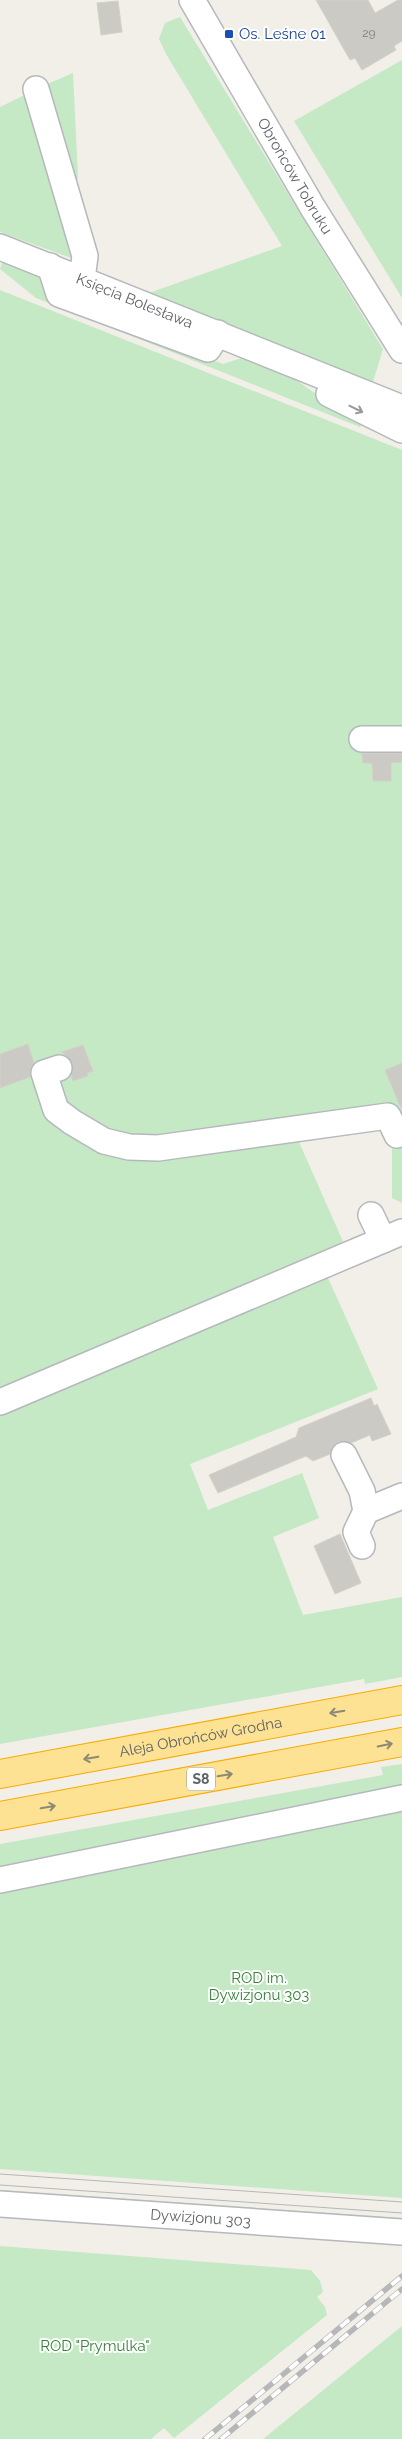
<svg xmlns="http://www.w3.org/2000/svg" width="402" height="2439" viewBox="0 0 402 2439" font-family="Raleway,sans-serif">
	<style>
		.green { fill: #c5e8c5 }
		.building { fill: #cccac5; stroke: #d6d1c6 }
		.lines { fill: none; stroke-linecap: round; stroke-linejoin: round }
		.minor-casing { stroke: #b5b8bc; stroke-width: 28 }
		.highway-casing { stroke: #f9ab00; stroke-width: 30 }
		.minor { stroke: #fff; stroke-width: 25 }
		.highway { stroke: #fde293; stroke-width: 28 }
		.tram { stroke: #b6b7b8; stroke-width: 1 }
		.rail-casing { stroke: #b6b7b8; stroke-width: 5.5 }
		.rail { stroke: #fff; stroke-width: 4; stroke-dasharray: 11; stroke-linecap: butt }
		.oneway { stroke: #979a9d }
		.oneway2 { stroke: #8e8975 }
		.transit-dot { fill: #1a4fb4; stroke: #fff; stroke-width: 2 }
		.labels { text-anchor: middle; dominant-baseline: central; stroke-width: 4; stroke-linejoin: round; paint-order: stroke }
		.number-label { font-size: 12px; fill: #7a7d7f }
		.shield { fill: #fff; stroke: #8f9295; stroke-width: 1 }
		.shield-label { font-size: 14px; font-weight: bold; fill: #5f6368 }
		.transit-label { font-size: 15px; fill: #164399; stroke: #fff; text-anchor: start }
		.street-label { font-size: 15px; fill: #5f6368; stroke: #fff }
		.park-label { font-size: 15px; fill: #348238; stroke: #fff }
	</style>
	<rect width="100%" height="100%" fill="#f1efe8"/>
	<path class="green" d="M180,17L383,349L373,382L146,294L282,246L166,54L159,39L165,23Z
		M402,60V298L294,121Z
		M73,73L78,178L75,183L45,85Z
		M31,92L80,257L71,258L0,232V107Z
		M4,258L43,273L56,297L223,364L251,355L280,369L348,416L363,421L360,427L36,298L0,269Z
		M0,290L402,450V1203L392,1198V1139L376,1110L291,1124L345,1246L319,1258L378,1389L190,1464L208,1510L302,1473L319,1518L273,1537L303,1615L402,1597V1677L365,1684L364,1679L0,1744Z
		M402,1764V1792L0,1875V1844L383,1775L381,1767Z
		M402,1804V2198L0,2169V1886Z
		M0,2190L402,2218V2222L0,2195Z
		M0,2246L311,2270L320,2281L323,2292L317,2297L325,2307L327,2315L174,2438L164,2428L151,2439H0Z
		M402,2326V2439H263Z"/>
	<path class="building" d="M316,0H368L375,13L398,0H402V41L394,46L396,50L362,70L355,58L350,60Z
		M118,1L122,32L101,35L97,3Z
		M362,753H402V762L391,763V781H373L372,763H363Z
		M28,1044L34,1063L30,1070V1077L0,1088V1054Z
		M83,1045L93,1071L87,1073L88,1076L73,1081L71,1075L72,1063L62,1052Z
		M402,1063V1111L385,1070Z
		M371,1398L374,1406L377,1404L391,1434L372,1441L370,1435L351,1443L338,1442L332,1447L330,1454L313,1461L306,1456L218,1493L209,1475L296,1437L299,1428Z
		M340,1534L361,1583L335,1594L314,1546Z"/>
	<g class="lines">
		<g class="minor-casing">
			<g id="minor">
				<path id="s1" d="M192,0L313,208L402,350"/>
				<path d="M36,89L85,256L82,279"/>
				<path id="s2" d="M0,247L402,408"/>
				<path d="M50,266L59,294L208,349L218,333"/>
				<path d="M329,394L402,430"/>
				<path d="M362,739H402"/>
				<path d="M59,1068L44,1073L56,1110L72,1122L104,1141L129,1147L158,1148L388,1116L397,1135L402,1133"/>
				<path d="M371,1215L383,1240"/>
				<path d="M0,1402L402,1232"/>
				<path d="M344,1455L362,1491L366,1511L356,1532L362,1546"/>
				<path d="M366,1511L402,1496"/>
				<path d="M0,1880L402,1798"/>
				<path id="s3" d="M0,2204L402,2232"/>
			</g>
		</g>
		<g class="highway-casing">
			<g id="highway">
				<path id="s4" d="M0,1774L402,1700"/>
				<path d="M0,1816L402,1742"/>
			</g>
		</g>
		<use href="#minor" class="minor"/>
		<use href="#highway" class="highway"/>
		<path class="tram" d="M0,2174L402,2202
			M0,2185L402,2213"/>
		<g class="rail-casing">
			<path id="rail" d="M205,2439L402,2276
				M221,2439L402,2289"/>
		</g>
		<use href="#rail" class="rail"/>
	</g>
	<defs><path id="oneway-shaft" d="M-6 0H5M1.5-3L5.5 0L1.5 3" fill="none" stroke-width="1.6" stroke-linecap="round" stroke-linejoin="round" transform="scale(1.25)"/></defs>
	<use class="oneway" href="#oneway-shaft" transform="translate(356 409) rotate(26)"/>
	<g class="oneway2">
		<use href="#oneway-shaft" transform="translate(337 1712) rotate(170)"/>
		<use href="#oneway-shaft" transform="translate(385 1745) rotate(-11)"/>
		<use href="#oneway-shaft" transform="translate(91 1758) rotate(170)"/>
		<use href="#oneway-shaft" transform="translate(225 1775) rotate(-10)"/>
		<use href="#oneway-shaft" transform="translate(48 1807) rotate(-10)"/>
	</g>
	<rect class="transit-dot" x="224" y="29" width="10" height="10" rx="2.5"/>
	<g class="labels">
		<g class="number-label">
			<text x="369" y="33">29</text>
		</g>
		<rect class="shield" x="187" y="1767.5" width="28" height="23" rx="4"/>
		<g class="shield-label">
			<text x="201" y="1779">S8</text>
		</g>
		<g class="transit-label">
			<text x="239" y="34">Os. Leśne 01</text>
		</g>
		<g class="street-label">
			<text stroke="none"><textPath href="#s1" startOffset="204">Obrońców Tobruku</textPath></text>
			<text stroke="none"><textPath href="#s2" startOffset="145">Księcia Bolesława</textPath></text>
			<text stroke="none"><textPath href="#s4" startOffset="204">Aleja Obrońców Grodna</textPath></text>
			<text stroke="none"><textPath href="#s3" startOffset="201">Dywizjonu 303</textPath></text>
		</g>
		<g class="park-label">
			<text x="259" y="1978">ROD im.<tspan x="259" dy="17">Dywizjonu 303</tspan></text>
			<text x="95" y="2346">ROD "Prymulka"</text>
		</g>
	</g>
</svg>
